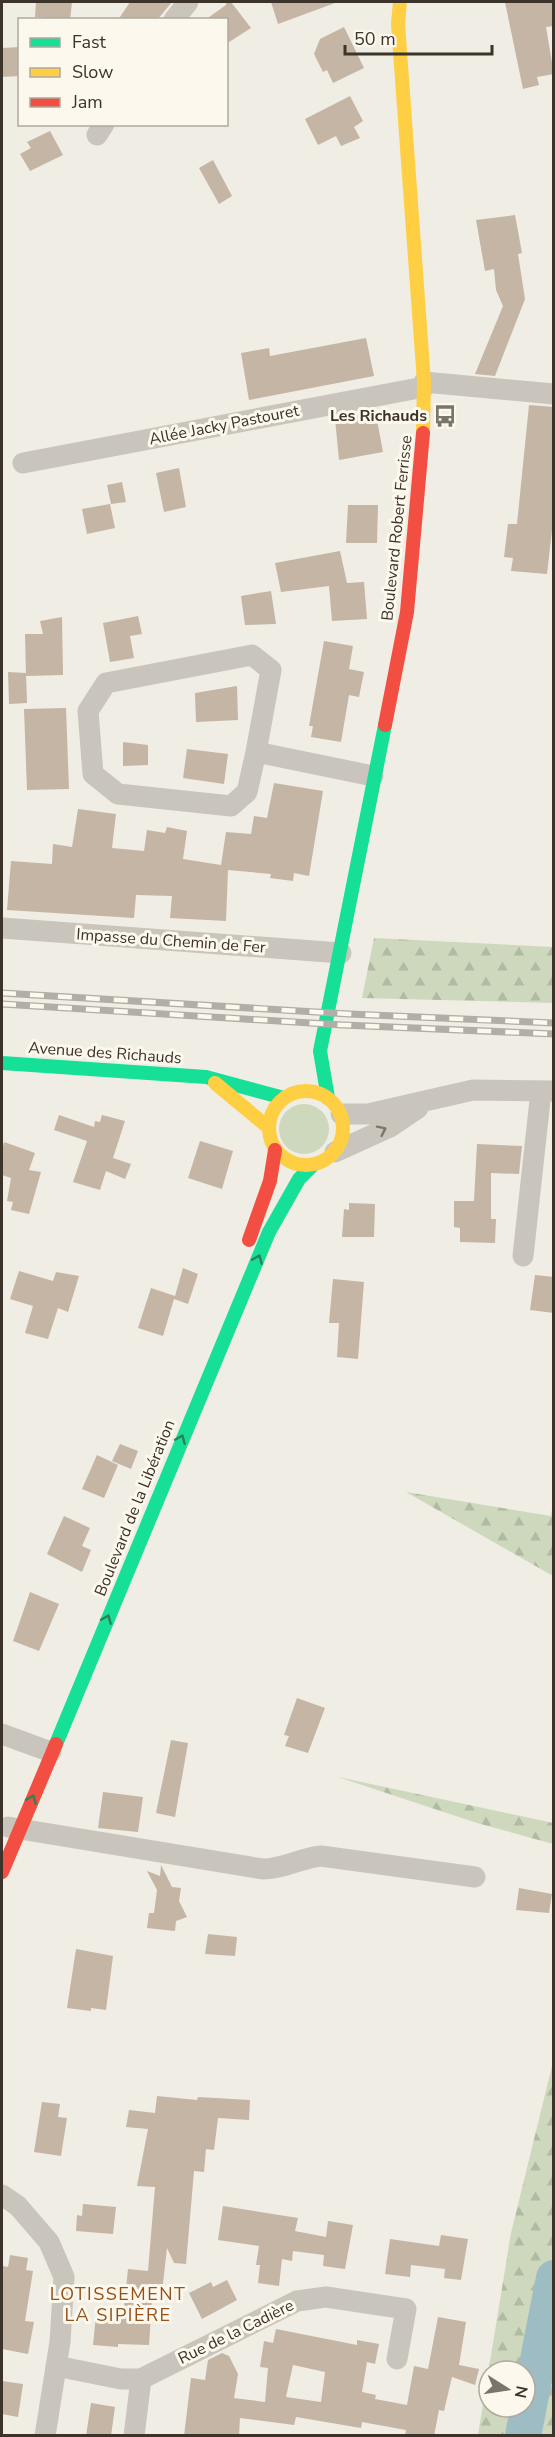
<svg xmlns="http://www.w3.org/2000/svg" width="555" height="2437" viewBox="0 0 555 2437" font-family="'Nunito Sans',sans-serif">
	<style>
		.grass { fill: #cdd8bd }
		.forest { fill: url(#forest-firs); fill-rule: evenodd }
		.lines { fill: none; stroke-linecap: round; stroke-linejoin: round }
		.river { stroke: #9ebcc4; stroke-width: 36 }
		.building { fill: #c5b5a4; fill-rule: evenodd }
		.street { stroke: #cac5bc; stroke-width: 21 }
		.fast { stroke: #16e098; stroke-width: 14 }
		.slow { stroke: #ffcf43; stroke-width: 14 }
		.jam { stroke: #f24e42; stroke-width: 14 }
		.rail-casing { stroke: #b1ada7; stroke-width: 7 }
		.rail { stroke: #fcf8ed; stroke-width: 4.5; stroke-dasharray: 14; stroke-linecap: butt }
		.oneway { stroke: #7c756c }
		.oneway2 { stroke: #2b815c }
		.labels { text-anchor: middle; dominant-baseline: central; stroke-width: 6; stroke-linejoin: round; paint-order: stroke }
		.poi-label { font-size: 16px; font-weight: bold; fill: #3c332a; stroke: #fcf8ed; text-anchor: end }
		.street-label { font-size: 16px; fill: #3c332a; stroke: #fcf8ed }
		.neighbourhood-label { font-size: 18px; letter-spacing: 1.5px; fill: #93501a; stroke: #fcf8ed }
	</style>
	<defs>
		<pattern id="forest-firs" width="22" height="20" patternUnits="userSpaceOnUse" patternTransform="scale(1.5)"><rect width="22" height="20" fill="#cdd8bd"/><path d="M5 1l3.5 6h-7zM16 11l3.5 6h-7z" fill="#b1baa3"/></pattern>
	</defs>
	<rect width="100%" height="100%" fill="#f0ede4"/>
	<path class="grass" d="M279 1129a25 25 0 1 1 50 0a25 25 0 1 1-50 0Z"/>
	<path class="forest" d="M374,938L553,947V1003L362,998Z
		M406,1492L551,1516L553,1502V1576Z
		M338,1777L553,1823V1844L477,1823Z
		M553,2062V2435H478L511,2233ZM489,2371H525V2407H489Z"/>
	<g class="lines">
		<path class="river" d="M523,2436L554,2278"/>
	</g>
	<path class="building" d="M36,2H72L70,20L35,17Z
		M130,2H172L157,20H118Z
		M226,2H231L251,28L226,44V20H205L226,5Z
		M271,2H335V3L278,24Z
		M505,2H554V26L546,27L554,74L537,77L539,85L523,89Z
		M344,27L364,68L333,83L327,70L323,72L314,54L320,39Z
		M20,47V76L2,77V48Z
		M350,96L363,121L354,127L360,138L341,146L336,136L318,145L305,119Z
		M50,131L63,155L30,171L20,154L31,148L27,142Z
		M213,160L232,196L219,204L199,168Z
		M515,215L522,253L518,254L525,299L495,376L475,374L503,306L496,290L494,269L485,271L476,220Z
		M366,338L374,376L249,400L241,353L269,348L270,356Z
		M529,405L554,407V513L547,574L511,571L513,558L504,557L508,524H517Z
		M365,414L366,422L377,420L383,452L339,460L335,419Z
		M179,468L186,507L164,512L156,473Z
		M122,482L126,502L111,504L107,485Z
		M110,504L115,528L87,534L82,509Z
		M348,505H378L377,543H346Z
		M340,551L347,583L364,582L367,619L332,621L329,586L281,592L275,563Z
		M271,591L276,624L245,625L241,596Z
		M138,616L142,634L130,636L134,658L110,662L103,623Z
		M62,617L63,675L26,676L25,634H43L40,621Z
		M324,641L353,646L349,669L364,672L359,697L349,695L341,742L311,737L313,726H309Z
		M8,672L26,673L27,703L9,704Z
		M237,686L238,720L196,722L195,693Z
		M66,708L69,789L27,790L24,709Z
		M123,742L148,745V765L123,766Z
		M187,749L228,754L224,784L183,778Z
		M274,783L323,791L309,876L294,873L293,881L270,878L271,874L228,870L226,921L170,918L172,896L136,895L134,918L7,910L11,861L52,864L53,844L72,847L78,809L116,814L112,848L144,851L147,830L165,833L167,827L187,831L183,859L221,865L226,832L251,834L254,816L267,818Z
		M59,1115L94,1127L95,1121L100,1122L102,1115L125,1121L113,1158L131,1164L125,1179L106,1171L100,1190L73,1182L87,1141L54,1130Z
		M200,1141L233,1151L222,1189L188,1178Z
		M4,1142L35,1153L29,1170L41,1172L29,1214L11,1210L13,1202L7,1201L11,1178L2,1175V1151Z
		M477,1144L522,1146L519,1174L491,1173V1219H496L495,1243L460,1242V1228L454,1227V1201H474Z
		M349,1203L375,1204L374,1237H342L344,1209L349,1210Z
		M183,1268L198,1274L188,1304L174,1299L163,1336L138,1328L151,1288L175,1296Z
		M19,1271L53,1281L56,1272L79,1276L68,1312L58,1308L48,1339L25,1333L33,1306L10,1299Z
		M535,1275L554,1277V1313L530,1310Z
		M333,1279L364,1282L358,1359L337,1357L339,1323H329Z
		M120,1444L138,1451L131,1469L112,1461Z
		M97,1455L118,1465L104,1498L82,1489Z
		M64,1516L90,1528L82,1546L91,1550L82,1572L47,1554Z
		M30,1592L59,1604L39,1651L13,1641Z
		M297,1698L325,1708L308,1753L285,1746L289,1736L284,1735Z
		M171,1740L188,1743L175,1817L156,1813Z
		M103,1792L143,1797L138,1832L98,1828Z
		M161,1865L172,1887L181,1888L179,1901L187,1917L176,1921L175,1931L147,1928L149,1913H154L157,1890L147,1871L160,1876Z
		M519,1888L552,1894L549,1913L516,1910Z
		M208,1934L237,1937L235,1956L205,1954Z
		M76,1949L113,1956L106,2010L91,2008V2011L67,2008Z
		M157,2096L197,2100L198,2097L250,2100L249,2120L218,2118L214,2150L206,2149L204,2172L194,2171L186,2264L174,2263L167,2248L161,2301L152,2300L149,2345L118,2344V2347L93,2345L96,2315L123,2317L128,2269L148,2271L155,2187L137,2186L148,2129L126,2127L129,2110L155,2113Z
		M42,2102L60,2104L58,2117L67,2118L61,2156L34,2152Z
		M83,2204L116,2207L113,2234L76,2231L77,2215L82,2216Z
		M223,2206L298,2218L295,2231L326,2237L328,2221L353,2225L345,2269L323,2266L324,2255L293,2251L292,2261L282,2259L279,2286L258,2283L260,2265H256L259,2246L218,2240Z
		M441,2235L468,2239L461,2280L444,2278L445,2269L411,2265L410,2277L385,2274L390,2239L439,2246Z
		M10,2255L28,2258L26,2270L33,2271L25,2321L34,2322L28,2354L2,2349V2275L3,2266L8,2267Z
		M227,2280L237,2300L202,2319L189,2293L211,2282L213,2287Z
		M438,2317L466,2322L459,2365L479,2369L475,2385L452,2377L444,2411L439,2410L434,2436H405L406,2430L362,2422L361,2428L296,2417L294,2425L240,2418L239,2436H184L191,2378L205,2380L208,2360L222,2353L229,2356L238,2374L234,2398L265,2402L268,2368L260,2367L264,2341L273,2343L276,2329L357,2345V2340L379,2344L375,2364L367,2362L362,2392L376,2395L375,2399L407,2405L414,2366L428,2369ZM293,2365L325,2372L321,2402L286,2397Z
		M2,2381L23,2384L18,2417L2,2414Z
		M91,2403L115,2407L111,2436H86Z"/>
	<g class="lines">
		<path class="street" d="M174,20L188,2
			M97,135L104,124
			M424,382L554,394
			M23,463L424,387
			M256,752L271,670L252,655L106,683L88,711L93,774L118,794L231,806L247,792L256,752L373,776
			M2,928L341,953
			M341,1114H368L473,1090L554,1091
			M335,1152L390,1127L418,1108
			M523,1256L541,1091
			M2,1734L51,1752
			M8,1827L263,1869C284,1869 300,1858 321,1856L475,1877
			M2,2195L18,2206L49,2242L64,2277L60,2342L45,2436
			M56,2366L121,2379H141L297,2301L326,2297L406,2309L397,2359
			M134,2436L141,2379"/>
		<path class="fast" d="M2,1063L206,1077L284,1098
			M328,1098L320,1051L385,725
			M56,1744L269,1232L299,1179L313,1165"/>
		<path class="slow" d="M400,2L398,24L424,382L423,433
			M215,1083L269,1128
			M269 1128a37 37 0 1 1 74 0a37 37 0 1 1-74 0Z"/>
		<path class="jam" d="M385,725L407,612L423,433
			M249,1240L270,1181L275,1150
			M2,1872L56,1744"/>
		<g class="rail-casing">
			<path id="rail" d="M2,993L349,1014L554,1023
				M2,1004L343,1025L554,1034"/>
		</g>
		<use href="#rail" class="rail"/>
	</g>
	<defs><path id="oneway-chevron" d="M-2-3.5L2.5 0L-2 3.5" fill="none" stroke-width="1.6" stroke-linecap="round" stroke-linejoin="round" transform="scale(1.5)"/></defs>
	<use class="oneway" href="#oneway-chevron" transform="translate(382 1130) rotate(-26)"/>
	<g class="oneway2">
		<use href="#oneway-chevron" transform="translate(258 1259) rotate(-67)"/>
		<use href="#oneway-chevron" transform="translate(181 1439) rotate(-67)"/>
		<use href="#oneway-chevron" transform="translate(107 1619) rotate(-67)"/>
		<use href="#oneway-chevron" transform="translate(32 1799) rotate(-68)"/>
	</g>
	<defs>
		<g id="bus-bare" transform="scale(1.8)"><path d="M-5-6H5V4H4V6H2V4H-2V6H-4V4H-5ZM-3.5-4V0h7V-4ZM-3.5 1.2v1.5H-2V1.2ZM2 1.2v1.5H3.5V1.2Z" fill="#7b746b" stroke="#fcf8ed" stroke-width="2.5" paint-order="stroke"/></g>
	</defs>
	<g fill-rule="evenodd">
		<use href="#bus-bare" x="445" y="416"/>
	</g>
	<g class="labels">
		<g class="poi-label">
			<text x="427" y="416">Les Richauds</text>
		</g>
		<g class="street-label">
			<text transform="translate(224 425) rotate(-11)">Allée Jacky Pastouret</text>
			<text transform="translate(397 528) rotate(-84)">Boulevard Robert Ferrisse</text>
			<text transform="translate(171 941) rotate(4)">Impasse du Chemin de Fer</text>
			<text transform="translate(105 1053) rotate(4)">Avenue des Richauds</text>
			<text transform="translate(135 1508) rotate(-68)">Boulevard de la Libération</text>
			<text transform="translate(236 2332) rotate(-26)">Rue de la Cadière</text>
		</g>
		<g class="neighbourhood-label">
			<text x="118" y="2294">LOTISSEMENT<tspan x="118" dy="21">LA SIPIÈRE</tspan></text>
		</g>
	</g>
	<rect width="555" height="2437" fill="none" stroke="#3c332a" stroke-width="6"/>
	<rect x="18" y="18" width="210" height="108" fill="#fcf8ed" stroke="#afa99f" stroke-width="1.5"/>
	<rect x="30" y="38" width="30" height="9" fill="#16e098" stroke="#afa99f" stroke-width="1.5"/>
	<text x="72" y="48" font-size="18" fill="#3c332a">Fast</text>
	<rect x="30" y="68" width="30" height="9" fill="#ffcf43" stroke="#afa99f" stroke-width="1.5"/>
	<text x="72" y="78" font-size="18" fill="#3c332a">Slow</text>
	<rect x="30" y="98" width="30" height="9" fill="#f24e42" stroke="#afa99f" stroke-width="1.5"/>
	<text x="72" y="108" font-size="18" fill="#3c332a">Jam</text>
	<g transform="translate(507 2389) rotate(102)"><circle r="28" fill="#fcf8ed" stroke="#afa99f" stroke-width="1.5"/>
	<path d="M0-4.5L10 22L0 15L-10 22Z" fill="#7b746b"/>
	<text y="-9" font-size="16" font-weight="bold" text-anchor="middle" fill="#3c332a">N</text>
	</g>
	<path d="M345 45v9h147v-9" fill="none" stroke="#3c332a" stroke-width="3"/>
	<text x="354" y="45" font-size="18" fill="#3c332a" stroke="#fcf8ed" stroke-width="4.5" paint-order="stroke">50 m</text>
</svg>
